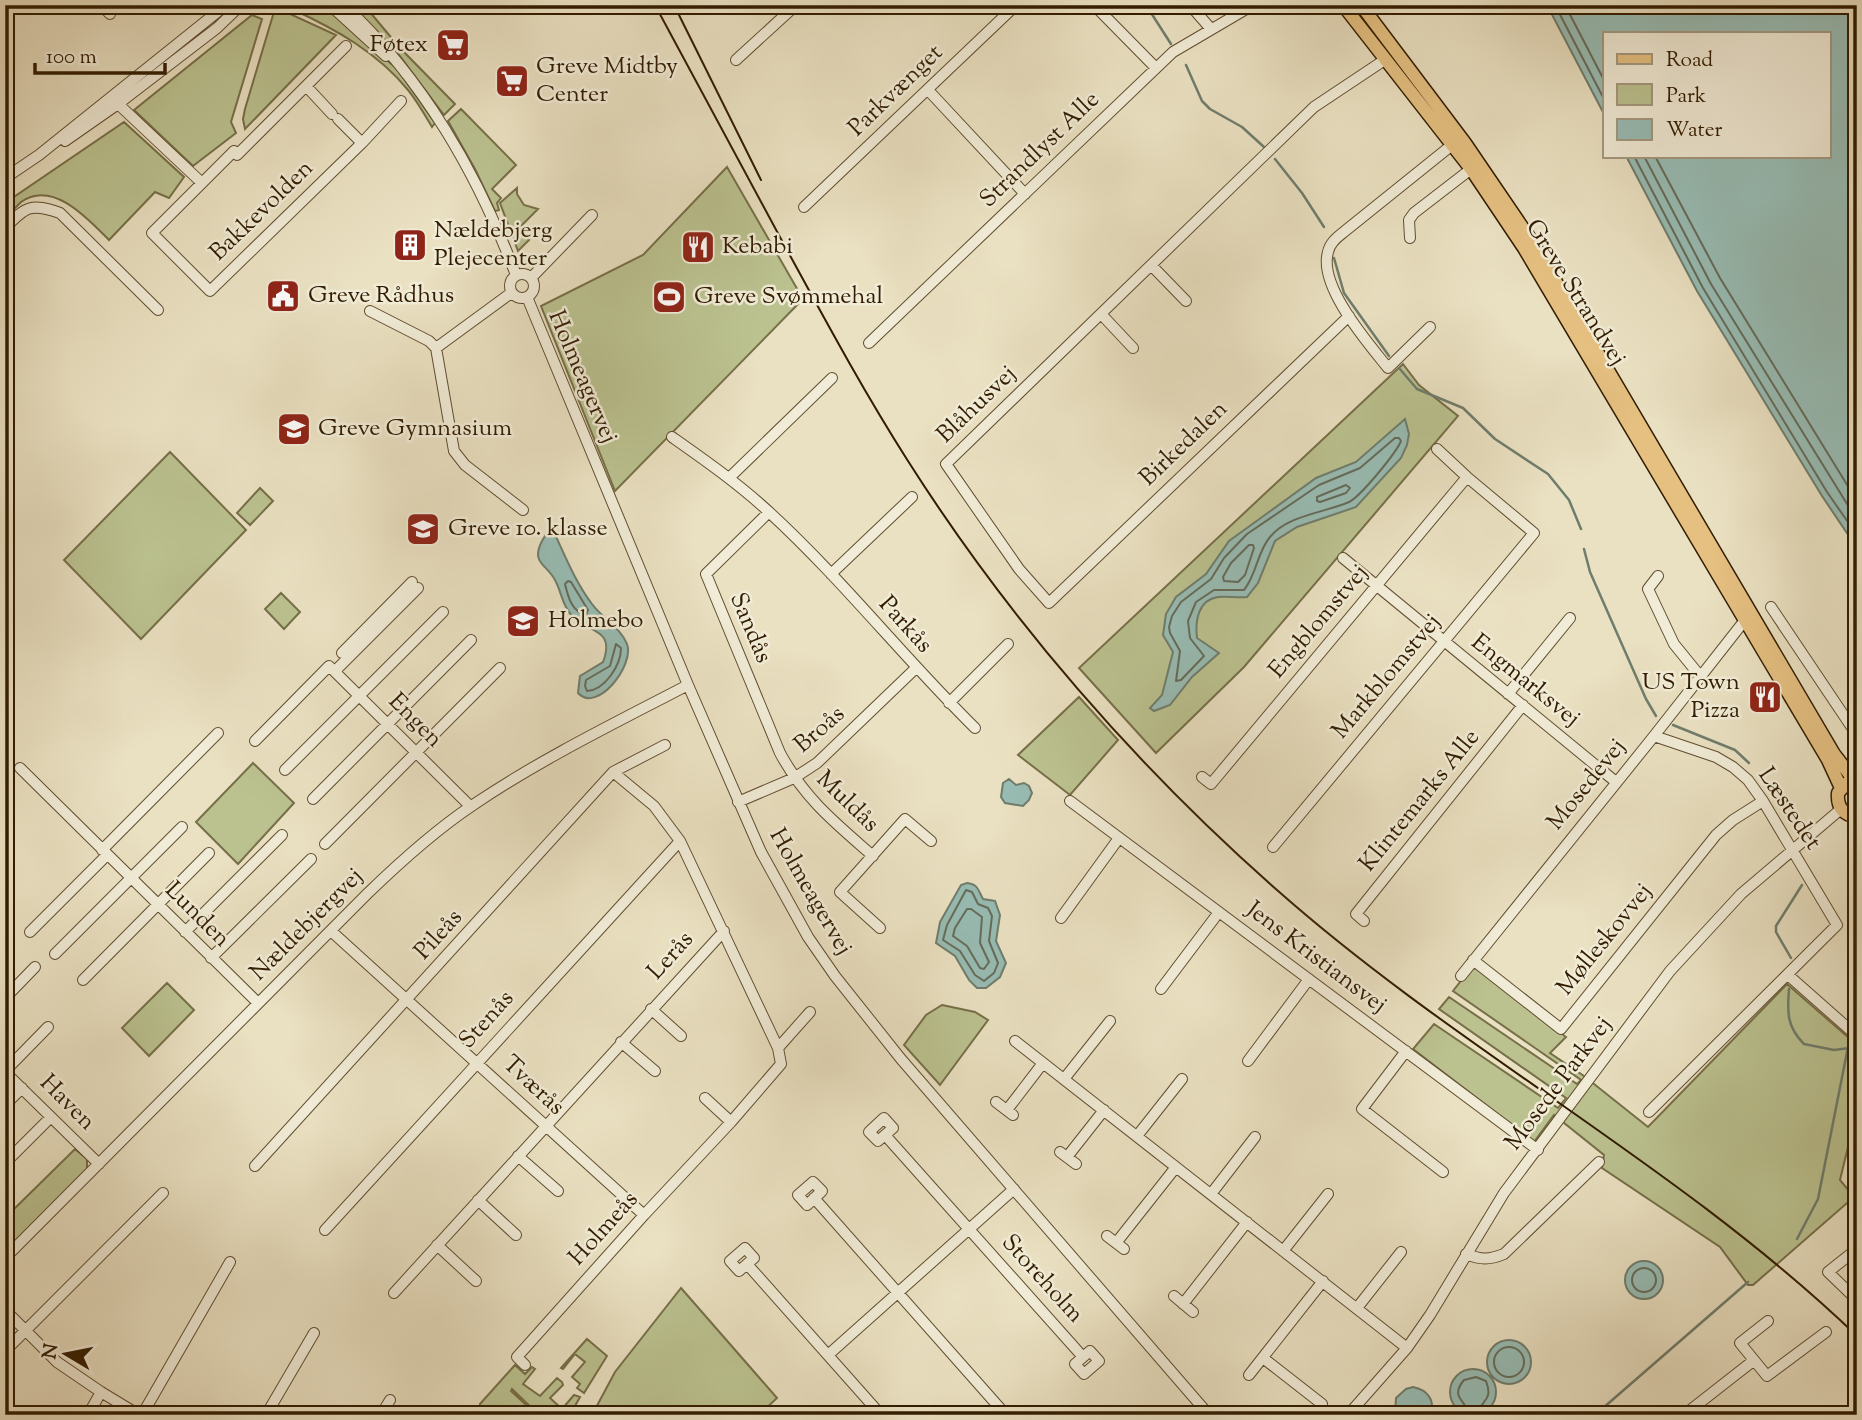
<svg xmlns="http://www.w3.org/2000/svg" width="1862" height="1420" viewBox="0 0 1862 1420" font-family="'Sorts Mill Goudy',serif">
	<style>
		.green { fill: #bbc290; stroke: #766f48; stroke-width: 2 }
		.water { fill: #98bdb5; stroke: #6f7d6d; stroke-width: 2 }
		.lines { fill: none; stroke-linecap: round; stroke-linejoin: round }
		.shore { stroke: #656c5a; stroke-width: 2 }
		.stream { stroke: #6f7d6d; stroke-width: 2.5 }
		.minor-casing { stroke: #604d30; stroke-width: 12 }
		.major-casing { stroke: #321c00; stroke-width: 15 }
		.minor { stroke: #f1ecd7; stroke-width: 10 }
		.major { stroke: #e5c081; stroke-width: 12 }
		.tram { stroke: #321c00; stroke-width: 2 }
		.labels { text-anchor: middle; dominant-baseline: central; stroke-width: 5; stroke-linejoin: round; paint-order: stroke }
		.poi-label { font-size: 24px; fill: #321c00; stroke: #f1ecd7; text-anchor: start }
		.street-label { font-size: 24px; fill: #321c00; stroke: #f1ecd7 }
	</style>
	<rect width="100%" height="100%" fill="#eae1c2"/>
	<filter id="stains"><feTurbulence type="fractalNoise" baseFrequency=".00286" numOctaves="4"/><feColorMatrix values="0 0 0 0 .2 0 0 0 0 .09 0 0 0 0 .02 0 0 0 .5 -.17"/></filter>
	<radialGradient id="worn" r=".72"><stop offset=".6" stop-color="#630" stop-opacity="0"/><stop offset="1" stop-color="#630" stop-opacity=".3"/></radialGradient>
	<path class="green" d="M276,5H325L397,69L435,123L432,127C425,115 417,101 408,90C377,52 335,29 292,9L290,14L336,35L245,129L243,119L245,109Z
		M350,5H364L400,48L455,104L444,115L396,51Z
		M252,15L262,19L231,122L236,133L193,166L134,110Z
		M461,109L516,165L492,189L501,198L497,203L499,210L495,211L475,169L448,121Z
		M124,122L184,177L169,198L155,192L109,240C89,220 53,179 21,202C16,207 10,213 5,218V203Z
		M727,167L803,299L615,491L541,306L643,255Z
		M517,188V194L524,205L538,209L518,229L529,240L518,251L500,203Z
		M1403,364L1419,385L1458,416L1244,667L1156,753L1079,668Z
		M170,452L246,530L141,639L64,560Z
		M260,488L273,501L250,525L237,513Z
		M281,593L300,612L284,629L265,609Z
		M1079,697L1118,740L1070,795L1018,755Z
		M253,763L294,803L238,864L196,822Z
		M1471,968L1478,969L1566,1037L1550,1053L1584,1076L1648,1127L1787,984L1857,1045V1110L1840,1180L1854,1197L1753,1285H1748L1720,1247L1602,1168L1604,1155L1554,1115L1534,1142L1413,1049L1434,1024L1558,1108L1566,1098L1439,1009L1449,997L1577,1084L1581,1080L1453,991Z
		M167,983L194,1010L149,1056L122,1028Z
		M942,1005L975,1012L988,1020L940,1085L904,1045L926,1015Z
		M75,1149L87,1159V1169L5,1252V1218Z
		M681,1288L777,1398L759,1415H592L615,1372Z
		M587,1339L607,1356L584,1393L577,1388L580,1384L572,1377L585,1362L575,1354L563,1369L561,1368Z
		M515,1365L525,1374L532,1367L535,1369L523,1384L540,1396L557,1378L562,1382L563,1385L550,1398L562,1409L574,1395L580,1397L570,1415H539L512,1389L511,1391L537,1415H487L480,1409V1404Z"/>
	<path class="water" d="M1547,5H1857V548L1822,496L1697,291L1626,156H1829V33H1605V116Z
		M1405,419L1409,434L1407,445L1401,458L1356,507L1297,527L1275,541L1258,583L1247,597C1237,598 1227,596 1218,597C1198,600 1195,621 1197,638L1219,653L1192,677L1170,705L1154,711L1150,708L1162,695L1173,652L1163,635L1166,614L1176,597L1206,574L1229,541L1316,478L1356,462Z
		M552,528C564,553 575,582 592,604C602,618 621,628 627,644C635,665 597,714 578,693L580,676L603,662C616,628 588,633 572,616C562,605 562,594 556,582C548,564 530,564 542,541C545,536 547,532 552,528Z
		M1009,779L1016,785L1024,783L1029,786L1032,793L1029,800L1023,806L1005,803L1001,797L1003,783Z
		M967,883C978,884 978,890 983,899L995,901L1000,915L996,941L1006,963L1000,977L986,988H977L969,980L955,956L936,943L940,922L961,885Z
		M1625 1280a19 19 0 1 1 38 0a19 19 0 1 1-38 0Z
		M1487 1362a22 22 0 1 1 44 0a22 22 0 1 1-44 0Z
		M1450 1392a23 23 0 1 1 46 0a23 23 0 1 1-46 0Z
		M1413,1387C1428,1390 1435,1400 1431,1415H1395L1396,1398L1406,1389Z"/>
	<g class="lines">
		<path class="shore" d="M1555,5L1605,101
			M1565,5L1605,82
			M1634,156L1703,288L1827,492L1857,535
			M1644,156L1711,284L1857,520
			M1655,156L1720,278L1857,501
			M1395,438H1399L1401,441C1396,453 1361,496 1349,502C1324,513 1288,515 1270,537C1257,552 1257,574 1244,590H1214L1196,602L1188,621L1190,638L1204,656L1181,680L1176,681L1180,651L1170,633L1169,627L1172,616L1181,602L1211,579L1224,558L1247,534L1319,485L1360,468Z
			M1346,485L1350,488L1346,493L1320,502L1317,501V497Z
			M1249,545H1253L1254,548L1245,575L1238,582L1224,581L1223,577L1231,563Z
			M568,581L571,582L588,610L586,615C572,612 568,597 565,584Z
			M616,644L621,648C621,665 605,690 587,691L585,686L586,680L610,666Z
			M966,890L972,892L978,904L988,908L992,916L989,941L998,963L994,973L984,981L975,975L960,951L943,940L947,925Z
			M967,909H971L982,917L980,943L989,962L984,969L980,968L967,946L953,936L955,928Z
			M1632 1280a12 12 0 1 1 24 0a12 12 0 1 1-24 0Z
			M1494 1362a15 15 0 1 1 30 0a15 15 0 1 1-30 0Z
			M1469,1415C1467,1400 1449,1398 1464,1380L1476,1377L1486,1381C1494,1402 1480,1399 1478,1415"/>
		<path class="stream" d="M1146,5L1171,44
			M1186,65L1202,101L1210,109L1242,127L1264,147
			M1275,159L1302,193L1324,227
			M1334,258L1344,293L1389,356
			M1399,368L1417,389L1463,408L1495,439L1548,474L1569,500L1581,529
			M1584,549L1590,572L1646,699L1656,716
			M1673,725L1735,750L1749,763
			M1791,958L1776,932V926L1802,885
			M1789,989C1787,1013 1787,1027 1804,1044L1834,1050L1857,1047
			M1797,1239L1818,1199L1848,1047
			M1595,1415L1748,1282"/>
		<g class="minor-casing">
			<path id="minor" d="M101,5L110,14
				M330,5L386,56
				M344,5C424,80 477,173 516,275
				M1094,5L1156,68
				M1190,5L1211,29
				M346,46L237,155L234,151L152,233L210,291L362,143L401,101
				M736,60L796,5
				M306,86L332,114
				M928,90L1025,194
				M116,102L202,183
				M338,119L362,143
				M65,141L118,104L217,28L241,5
				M5,178L39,155L226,5
				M804,207L1016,5
				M5,228C26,206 31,203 60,213L158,310
				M1410,238L1409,220L1414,213L1471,169
				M1152,266L1186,301
				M510 286a12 12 0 1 1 24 0a12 12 0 1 1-24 0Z
				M531,278L592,215
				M527,297L688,685L761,852L808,937L835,976L901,1059L1209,1415
				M370,311L429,341L436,348L454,451L465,465L523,510
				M1102,315L1133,348
				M1349,316L1049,603L1019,569L946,464L1314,107L1386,59
				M1430,327L1388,368C1368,343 1318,286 1328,252C1330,242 1338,237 1345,231L1452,145
				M869,343L1173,52L1253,5
				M436,348L511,293
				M672,437C706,461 739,484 769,512C842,579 904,658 975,728
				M729,478L832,378
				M769,512L706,574L780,753C805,799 834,822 873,856
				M1343,558L1616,782
				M831,574L912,497
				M1658,576L1648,589L1674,644L1700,676
				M1771,607L1857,735
				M342,653L412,582
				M335,671L418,588
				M1508,694L1570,618
				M949,703L1008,644
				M255,741L329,666L470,806
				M20,768L258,1003
				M285,770L443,612
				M1202,777L1211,784L1467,477
				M313,799L471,640
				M1070,801L1538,1150
				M738,802L794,778L817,763L916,668
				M325,844L500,668
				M1273,847L1534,533L1467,477L1437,449
				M102,850L218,733
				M1061,918L1119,838
				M1364,921L1356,914L1523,705
				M880,928L840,892L905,819L931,841
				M331,931L644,1215
				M30,932L107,855
				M185,932L282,835
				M55,954L182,827
				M211,958L311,859
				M1473,960L1561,1029L1716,835L1733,820L1763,801
				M1788,975L1857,1036
				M1461,976L1654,736L1745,620
				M83,980L209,853
				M1161,989L1219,912
				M5,998L35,967
				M651,1009L681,1036
				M1015,1041L1407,1348
				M621,1042L655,1071
				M778,1048L810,1012
				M1406,1051L1362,1109L1443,1172
				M1248,1061L1309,979
				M5,1071L48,1027
				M5,1072L99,1164
				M1064,1079L1110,1021
				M705,1098L731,1122
				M996,1102L1013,1115
				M5,1105L22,1088
				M1007,1110L1043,1063
				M1649,1112L1837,925L1763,801L1748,780L1733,767L1716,757L1654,736
				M884,1118L893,1128L878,1141L869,1132Z
				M885,1135L1083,1357
				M1137,1136L1182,1079
				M1060,1152L1076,1164
				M518,1156L558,1191
				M1067,1157L1104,1110
				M5,1163L51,1117
				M255,1166L613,772L665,745
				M813,1182L822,1191L807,1205L798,1195Z
				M1211,1194L1255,1137
				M814,1198L1006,1415
				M478,1200L516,1235
				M325,1230L680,841
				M1107,1236L1124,1249
				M1116,1243L1176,1167
				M437,1245L476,1281
				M745,1248L754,1258L739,1271L730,1261Z
				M1857,1249L1828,1272L1857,1300
				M1283,1251L1328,1194
				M1466,1254C1481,1260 1489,1260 1504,1254L1599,1162
				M5,1258L367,894C400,862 434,831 473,805C541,759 615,723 688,685
				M747,1264L881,1415
				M394,1293L724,931
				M1174,1296L1193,1312
				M1183,1304L1247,1222
				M1357,1308L1401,1252
				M5,1310L57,1362L101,1392L139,1415
				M1768,1321L1740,1343L1767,1376L1826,1332
				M5,1351L163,1193
				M1090,1351L1099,1361L1084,1374L1075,1364Z
				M828,1355L1014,1189
				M1263,1358L1322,1404
				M525,1365L517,1357L644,1215L731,1122L781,1064L778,1048L680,841L654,806L613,772
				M1249,1375L1323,1281
				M88,1415L101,1392
				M142,1415L230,1262
				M266,1415L314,1333
				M381,1415L390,1400
				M1018,1415H1020
				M1348,1415L1407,1348L1430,1315L1504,1193L1670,971L1741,894L1841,809
				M1684,1415L1753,1361"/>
		</g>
		<g class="major-casing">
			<path id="major" d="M1343,5L1471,169L1524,248L1828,760L1841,788
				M1361,5L1465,143L1533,243L1834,754L1854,780
				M1847,783L1838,793C1837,807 1843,815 1857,817"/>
		</g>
		<use href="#minor" class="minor"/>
		<use href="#major" class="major"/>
		<path class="tram" d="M655,5C697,83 739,161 781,239C822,314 862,389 908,461C1009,620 1136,766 1277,890C1460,1052 1680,1166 1857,1336
			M674,5L761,180"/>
	</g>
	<defs>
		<g id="supermarket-square" transform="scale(1.75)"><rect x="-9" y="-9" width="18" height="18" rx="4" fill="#8f2418" stroke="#f1ecd7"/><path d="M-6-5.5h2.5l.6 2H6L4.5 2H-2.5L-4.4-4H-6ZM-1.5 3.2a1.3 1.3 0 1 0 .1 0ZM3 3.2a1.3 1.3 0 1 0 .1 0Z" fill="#fff"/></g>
		<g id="building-square" transform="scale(1.75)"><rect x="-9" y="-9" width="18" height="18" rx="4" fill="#8f2418" stroke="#f1ecd7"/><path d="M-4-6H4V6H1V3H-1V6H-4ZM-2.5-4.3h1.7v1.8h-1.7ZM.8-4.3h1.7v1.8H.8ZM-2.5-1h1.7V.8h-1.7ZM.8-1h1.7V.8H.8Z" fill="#fff"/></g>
		<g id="restaurant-square" transform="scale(1.75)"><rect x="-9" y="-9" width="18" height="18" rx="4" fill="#8f2418" stroke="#f1ecd7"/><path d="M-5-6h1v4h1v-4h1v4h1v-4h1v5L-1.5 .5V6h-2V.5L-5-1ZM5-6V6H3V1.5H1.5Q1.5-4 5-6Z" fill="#fff"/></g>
		<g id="civic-square" transform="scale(1.75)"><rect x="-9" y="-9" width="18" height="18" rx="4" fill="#8f2418" stroke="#f1ecd7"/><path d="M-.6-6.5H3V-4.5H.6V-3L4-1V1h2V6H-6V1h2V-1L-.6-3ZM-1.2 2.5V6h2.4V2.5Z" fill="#fff"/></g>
		<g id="stadium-square" transform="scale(1.75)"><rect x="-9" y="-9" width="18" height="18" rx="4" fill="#8f2418" stroke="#f1ecd7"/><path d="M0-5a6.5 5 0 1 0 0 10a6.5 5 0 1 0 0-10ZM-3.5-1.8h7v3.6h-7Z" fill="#fff"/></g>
		<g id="school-square" transform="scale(1.75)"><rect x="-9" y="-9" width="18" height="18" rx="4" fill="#8f2418" stroke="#f1ecd7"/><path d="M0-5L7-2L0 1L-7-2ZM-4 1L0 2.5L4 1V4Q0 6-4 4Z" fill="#fff"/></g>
	</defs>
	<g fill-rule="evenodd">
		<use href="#supermarket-square" x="453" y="45"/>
		<use href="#supermarket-square" x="512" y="81"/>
		<use href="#building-square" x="410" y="245"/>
		<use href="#restaurant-square" x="698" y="247"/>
		<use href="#civic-square" x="283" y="296"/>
		<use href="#stadium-square" x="669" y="297"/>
		<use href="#school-square" x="294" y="429"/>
		<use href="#school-square" x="423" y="529"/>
		<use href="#school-square" x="523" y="621"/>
		<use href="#restaurant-square" x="1765" y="697"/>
	</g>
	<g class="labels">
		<g class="poi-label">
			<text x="428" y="45" text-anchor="end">Føtex</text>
			<text x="536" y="67">Greve Midtby<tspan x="536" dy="28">Center</tspan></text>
			<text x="434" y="231">Nældebjerg<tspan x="434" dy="28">Plejecenter</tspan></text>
			<text x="722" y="247">Kebabi</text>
			<text x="308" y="296">Greve Rådhus</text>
			<text x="694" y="297">Greve Svømmehal</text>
			<text x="318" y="429">Greve Gymnasium</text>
			<text x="448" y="529">Greve 10. klasse</text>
			<text x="548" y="621">Holmebo</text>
			<text x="1740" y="683" text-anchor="end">US Town<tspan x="1740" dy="28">Pizza</tspan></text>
		</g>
		<g class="street-label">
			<text transform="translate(896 91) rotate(-44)">Parkvænget</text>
			<text transform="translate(1040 150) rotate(-44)">Strandlyst Alle</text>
			<text transform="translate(262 211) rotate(-44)">Bakkevolden</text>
			<text transform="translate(1575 293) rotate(58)">Greve Strandvej</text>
			<text transform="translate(582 377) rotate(67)">Holmeagervej</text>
			<text transform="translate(977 405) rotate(-44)">Blåhusvej</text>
			<text transform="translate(1184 444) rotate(-44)">Birkedalen</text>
			<text transform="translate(1319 622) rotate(-50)">Engblomstvej</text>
			<text transform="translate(905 625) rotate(48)">Parkås</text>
			<text transform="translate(750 628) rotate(67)">Sandås</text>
			<text transform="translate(1387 677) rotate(-50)">Markblomstvej</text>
			<text transform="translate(1525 681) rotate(39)">Engmarksvej</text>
			<text transform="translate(415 721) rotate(45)">Engen</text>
			<text transform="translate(820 730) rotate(-41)">Broås</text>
			<text transform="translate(1587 785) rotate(-51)">Mosedevej</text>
			<text transform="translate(1420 801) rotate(-51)">Klintemarks Alle</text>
			<text transform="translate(847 802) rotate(44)">Muldås</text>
			<text transform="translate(1789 809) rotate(56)">Læstedet</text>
			<text transform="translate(810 892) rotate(60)">Holmeagervej</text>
			<text transform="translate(197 915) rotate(45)">Lunden</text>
			<text transform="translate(307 925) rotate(-45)">Nældebjergvej</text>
			<text transform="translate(439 935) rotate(-48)">Pileås</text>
			<text transform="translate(1605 940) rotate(-51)">Mølleskovvej</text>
			<text transform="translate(671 956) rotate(-48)">Lerås</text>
			<text transform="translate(1316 958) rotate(37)">Jens Kristiansvej</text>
			<text transform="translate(487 1020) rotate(-48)">Stenås</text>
			<text transform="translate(1559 1084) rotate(-53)">Mosede Parkvej</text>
			<text transform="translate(533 1086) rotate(43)">Tværås</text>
			<text transform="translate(67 1103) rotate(45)">Haven</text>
			<text transform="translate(604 1229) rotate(-48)">Holmeås</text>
			<text transform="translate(1042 1279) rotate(48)">Storeholm</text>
		</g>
	</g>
	<rect width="1862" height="1420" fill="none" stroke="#eae1c2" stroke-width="28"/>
	<rect x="7" y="7" width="1848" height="1406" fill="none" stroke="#321c00" stroke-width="3.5"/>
	<rect x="14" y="14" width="1834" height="1392" fill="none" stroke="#321c00" stroke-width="2"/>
	<rect x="1603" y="32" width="228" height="126" fill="#f1ecd7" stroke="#a59981" stroke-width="2"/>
	<rect x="1617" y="54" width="35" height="10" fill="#e5c081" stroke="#a59981" stroke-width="2"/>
	<text x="1666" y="66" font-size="21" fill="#321c00">Road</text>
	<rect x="1617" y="84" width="35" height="21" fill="#bbc290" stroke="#a59981" stroke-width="2"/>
	<text x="1666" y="102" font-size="21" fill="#321c00">Park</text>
	<rect x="1617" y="119" width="35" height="21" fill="#98bdb5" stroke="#a59981" stroke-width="2"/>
	<text x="1666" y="136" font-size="21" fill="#321c00">Water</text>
	<g transform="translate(66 1354) rotate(280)" stroke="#f1ecd7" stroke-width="5" paint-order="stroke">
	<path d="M0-5L12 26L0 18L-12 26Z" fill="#321c00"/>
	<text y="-10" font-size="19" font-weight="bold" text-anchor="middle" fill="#321c00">N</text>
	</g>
	<path d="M35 63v10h130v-10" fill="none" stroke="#321c00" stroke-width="3.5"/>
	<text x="46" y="63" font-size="21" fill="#321c00" stroke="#f1ecd7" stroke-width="5" paint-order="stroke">100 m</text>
	<rect width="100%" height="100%" filter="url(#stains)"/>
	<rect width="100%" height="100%" fill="url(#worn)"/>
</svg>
